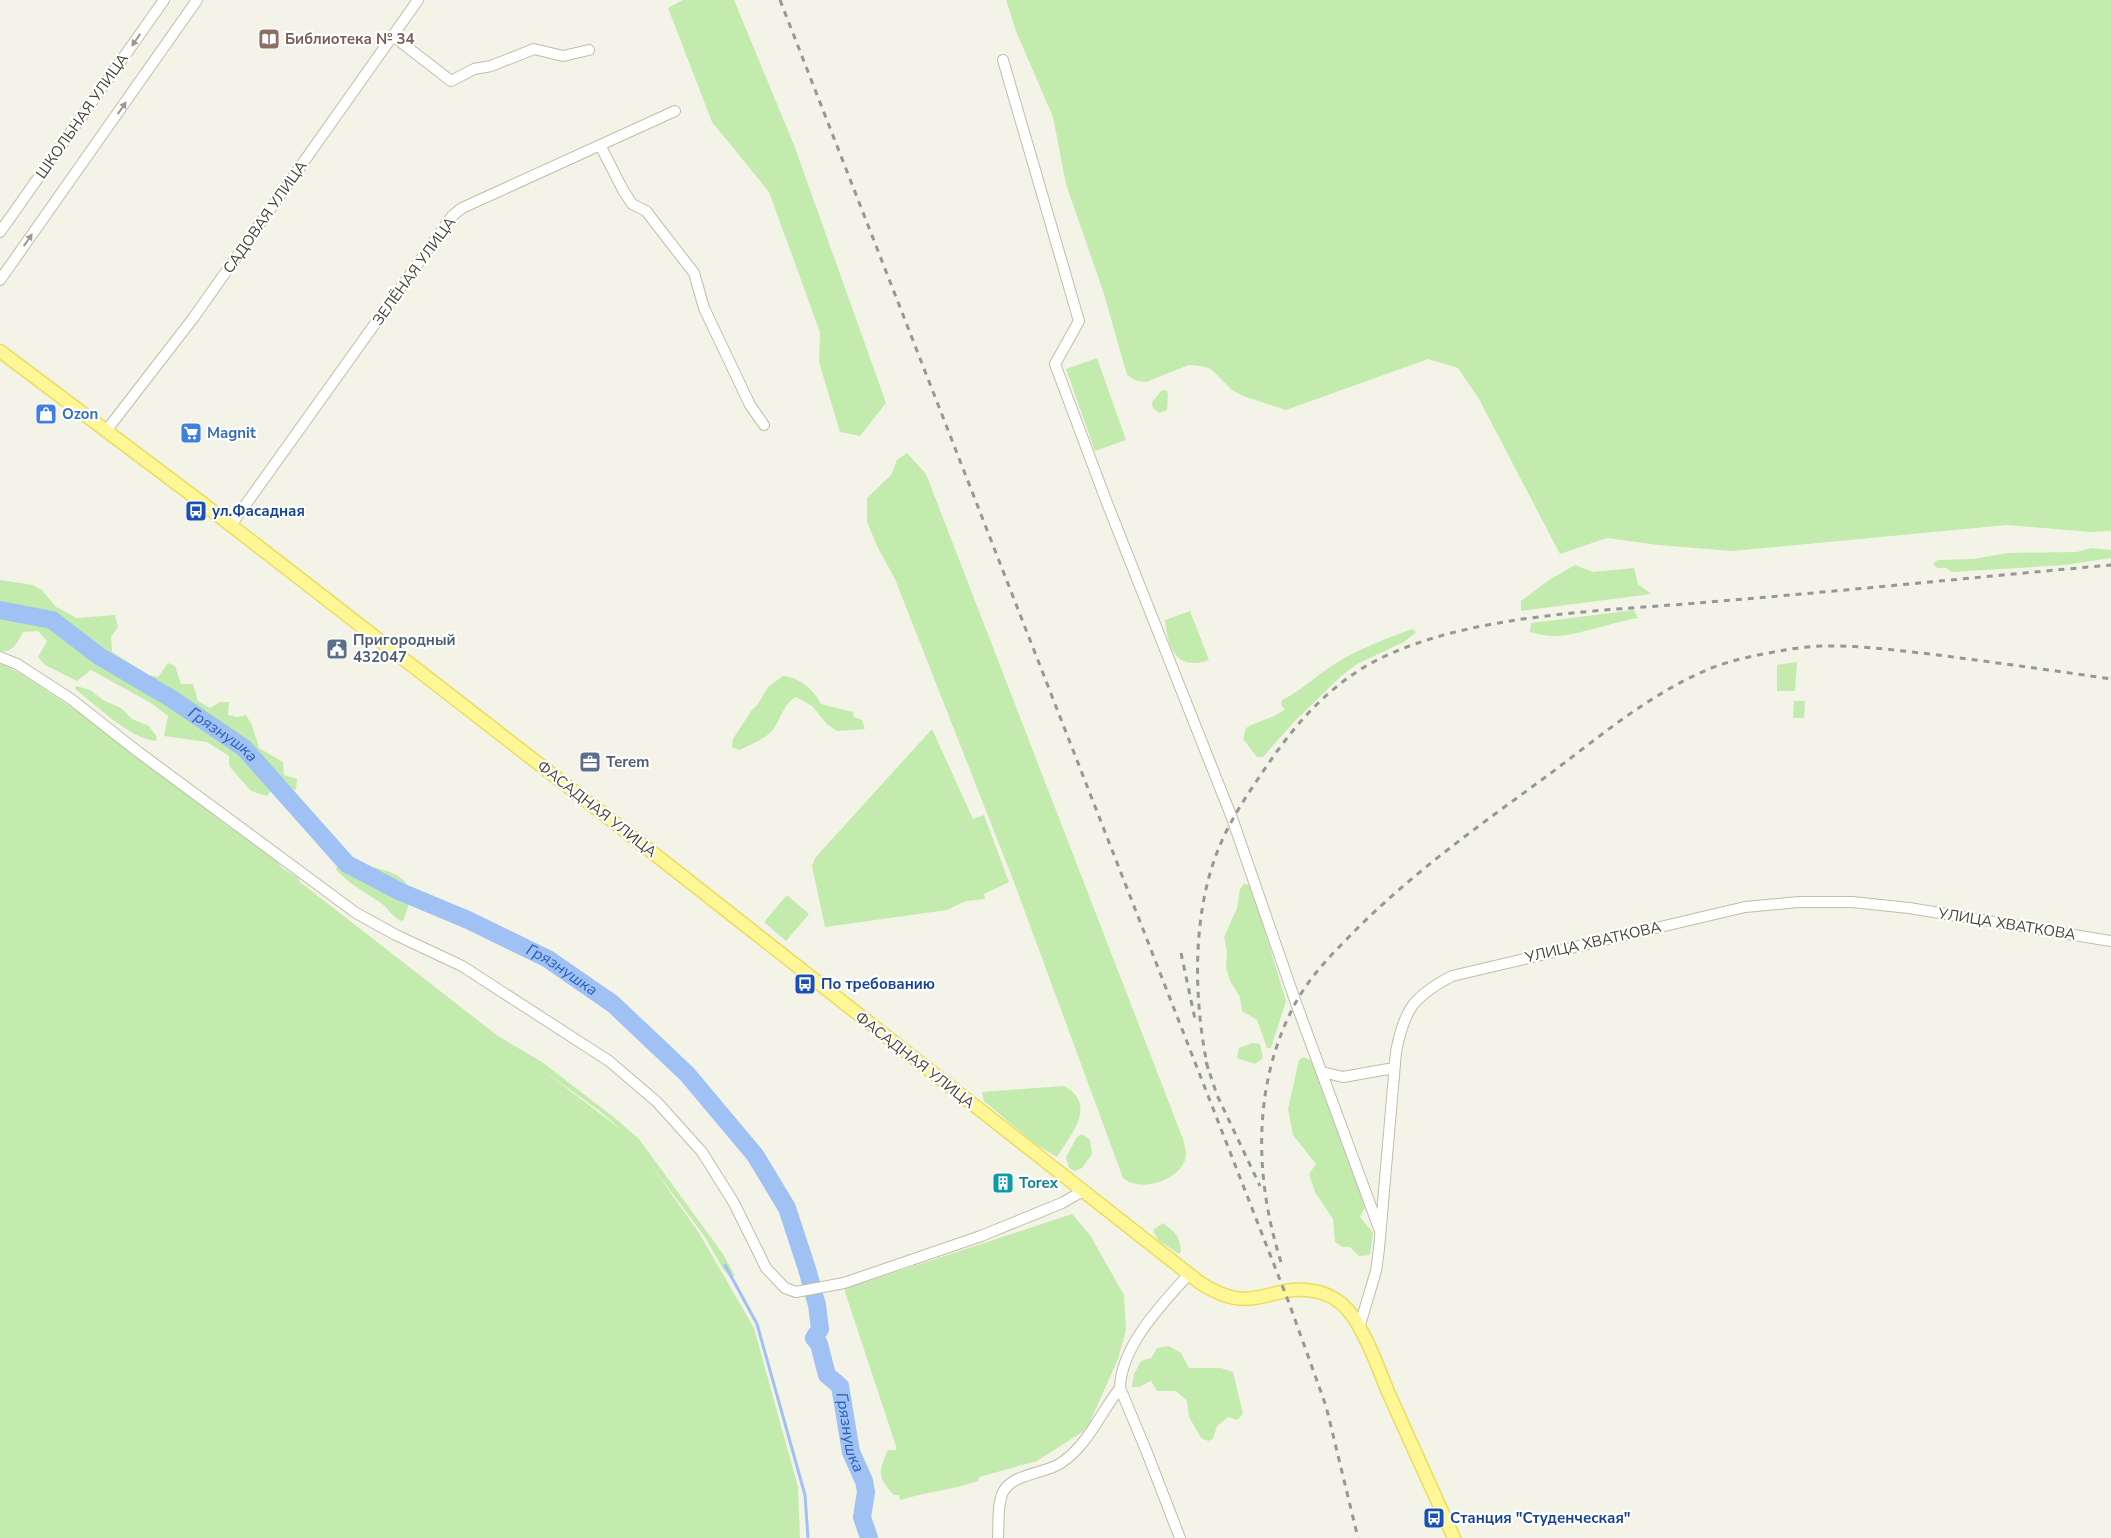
<svg xmlns="http://www.w3.org/2000/svg" width="2111" height="1538" viewBox="0 0 2111 1538" font-family="'Nunito Sans',sans-serif">
	<style>
		.green { fill: #c3ebad; fill-rule: evenodd }
		.lines { fill: none; stroke-linecap: round; stroke-linejoin: round }
		.stream { stroke: #a0c1f4; stroke-width: 3 }
		.river { stroke: #a0c1f4; stroke-width: 18 }
		.minor-casing { stroke: #c0bda9; stroke-width: 12 }
		.major-casing { stroke: #eadd5f; stroke-width: 15 }
		.minor { stroke: #fff; stroke-width: 10 }
		.major { stroke: #fff695; stroke-width: 12 }
		.rail { stroke: #979797; stroke-width: 3; stroke-dasharray: 6 6; stroke-linecap: butt }
		.oneway { fill: #9a9890 }
		.labels { text-anchor: middle; dominant-baseline: central; stroke-width: 4.5; stroke-linejoin: round; paint-order: stroke }
		.education-label { font-size: 15px; font-weight: bold; fill: #785e54; stroke: #fff; text-anchor: start }
		.street-label { font-size: 15px; fill: #484435; stroke: #fff }
		.shop-label { font-size: 15px; font-weight: bold; fill: #366cbe; stroke: #fff; text-anchor: start }
		.transit-label { font-size: 15px; font-weight: bold; fill: #164399; stroke: #fff; text-anchor: start }
		.service-label { font-size: 15px; font-weight: bold; fill: #4e5e75; stroke: #fff; text-anchor: start }
		.culture-label { font-size: 15px; font-weight: bold; fill: #0d838f; stroke: #fff; text-anchor: start }
		.water-label { font-size: 16px; font-style: italic; fill: #285fba; stroke: #fff }
	</style>
	<rect width="100%" height="100%" fill="#f4f3e7"/>
	<path class="green" d="M683,0H734L794,145L886,403L860,436L840,432L819,362L820,332L769,192L712,122L668,8Z
		M1006,0H2111V531L2090,532L2007,525L1732,551L1658,545L1607,538L1560,554L1479,399L1458,368L1428,359L1286,410L1243,396L1232,390L1211,369L1201,366L1189,365L1146,382L1137,381L1127,375L1104,294L1066,184L1053,117L1016,31Z
		M1097,358L1126,440L1095,451L1066,369Z
		M1166,390L1168,394L1167,410L1159,413L1153,408L1152,402L1161,391Z
		M907,453L926,474L1183,1139C1184,1144 1186,1150 1186,1155C1184,1179 1141,1194 1123,1178L1014,882L895,579L878,548L867,522V498L891,475L897,460Z
		M2091,548L2111,550V558L2065,565L1952,572L1946,568H1937L1933,564L1938,560L1973,559L2008,553L2077,552Z
		M1575,565L1593,572L1634,568L1638,584L1651,594L1521,611V601L1549,580Z
		M0,580L33,585L42,590L56,607L77,618L115,615L118,627L111,637L112,652L149,675L158,677L168,663L175,666L181,684H193L198,701L210,708L220,702H229L228,715L237,717L246,715L252,725L259,748L283,762L284,775L297,779L296,790L274,787L267,796L251,791L229,766V756L207,742L164,736L168,716L151,703L91,670L77,681L45,665L38,657L47,641L38,631L23,632C18,641 13,654 0,651Z
		M1634,610L1638,618C1612,622 1578,636 1553,636C1546,636 1537,634 1530,632L1531,623Z
		M1190,611L1209,660C1176,672 1168,647 1165,620Z
		M1412,629L1416,632L1404,642L1357,664L1340,677L1294,722L1263,757H1257L1243,739L1246,728C1259,720 1273,719 1285,709L1281,705L1282,700C1301,691 1313,678 1330,667C1355,650 1385,639 1412,629Z
		M1797,662L1795,691H1777V665Z
		M0,663L23,675L80,713L228,826L275,859L282,868L297,877L300,882L498,1036L542,1062L616,1119L639,1139L723,1254L735,1276L730,1277L723,1269L705,1237L649,1162L699,1233L754,1328L798,1487L800,1538H0ZM540,1068L601,1112L623,1131Z
		M783,676C799,677 814,690 821,704L853,712L854,717L862,720L865,729L837,731L827,724L812,706L796,697C782,705 781,721 771,732C763,740 749,745 739,750L732,747L733,739L751,711L758,704L768,687Z
		M76,686L90,690L103,700L121,708L132,719L149,726L157,737L156,741C130,739 95,704 75,689Z
		M1794,701H1805L1804,718H1793Z
		M932,729L973,819L984,815L1009,882L984,894L985,899L966,901L947,910L825,927L812,866L815,858Z
		M338,862C356,865 407,867 410,892C411,901 406,912 404,919L401,921C392,917 388,908 381,903C365,893 350,884 336,870Z
		M1244,884L1249,885L1253,891L1286,1001L1271,1048H1267L1257,1020L1242,1011L1240,997L1230,981L1226,967L1227,951L1224,937L1237,908L1240,889Z
		M787,895L809,914L786,941L764,922Z
		M1253,1043L1260,1044L1263,1058L1255,1064L1237,1058L1239,1048Z
		M1304,1057L1315,1063L1366,1205L1360,1217L1373,1233L1370,1255L1359,1256L1350,1247H1342L1335,1242L1333,1219L1315,1192L1309,1174L1316,1164L1293,1135L1288,1109L1299,1060Z
		M1064,1086C1098,1104 1071,1135 1057,1157L1035,1144L984,1101L982,1092Z
		M1082,1134L1090,1140L1092,1154L1082,1168L1075,1171L1069,1168L1066,1157L1077,1137Z
		M1072,1214L1090,1235L1124,1295L1126,1330L1118,1359L1087,1429L1037,1461L979,1477L978,1481C952,1490 926,1492 900,1500L899,1495H894C877,1477 878,1472 888,1450H896V1446L844,1289Z
		M1163,1223C1175,1232 1180,1236 1181,1251L1179,1254L1158,1240L1153,1230Z
		M1169,1346L1181,1353L1189,1368H1221L1233,1372L1243,1414L1237,1420L1228,1417L1217,1426L1213,1439L1208,1441L1201,1438L1189,1417L1187,1401L1176,1391H1157L1151,1381L1139,1387H1132L1134,1374L1141,1361L1151,1358L1157,1348Z"/>
	<g class="lines">
		<path class="stream" d="M725,1265L757,1324L805,1495L808,1538"/>
		<path class="river" id="s1" d="M0,610L52,620L99,656L172,699L244,748L347,864L401,892L468,920L548,959L613,1004L687,1074L755,1155L787,1208L807,1269L817,1305L820,1329L814,1338L819,1344L827,1375L840,1386L851,1452L864,1481L866,1492L862,1517L869,1538"/>
		<g class="minor-casing">
			<path id="minor" d="M393,36L451,81L474,69L491,66L534,49L563,56L589,50
				M1003,60L1079,321L1055,364L1107,503L1232,818L1296,1003L1380,1231
				M600,145L623,190L632,204L646,211L694,273L704,308L750,405L764,425
				M0,232L164,0
				M0,280L197,0
				M106,431L194,317L418,0
				M231,525L452,216L462,208L675,111
				M0,657L17,664L71,699L137,751L356,913L396,935L462,966L609,1061L657,1102L702,1152L734,1203L766,1268L785,1288L796,1292L844,1283L981,1236L1062,1203L1083,1191
				M1322,1072L1343,1077L1394,1068
				M1359,1328L1376,1271L1379,1249L1396,1052C1404,1009 1414,996 1452,976L1745,907L1799,902H1852L1909,908L2111,941
				M998,1538C999,1524 997,1505 1003,1492C1013,1473 1045,1474 1061,1463C1089,1444 1100,1413 1120,1388
				M1180,1538L1146,1450L1120,1388C1121,1346 1162,1304 1189,1274"/>
		</g>
		<g class="major-casing">
			<path id="major" d="M0,351L201,502L615,823L1199,1282C1256,1320 1270,1280 1319,1292C1330,1295 1341,1302 1348,1310C1365,1331 1378,1367 1388,1392C1410,1441 1432,1490 1454,1538"/>
		</g>
		<use href="#minor" class="minor"/>
		<use href="#major" class="major"/>
		<path class="rail" d="M780,0L1289,1303L1326,1406L1358,1538
			M1181,953L1195,1019
			M1206,1062L1217,1095L1260,1186
			M1208,1069C1194,1003 1192,922 1215,858C1228,821 1251,789 1273,757C1301,717 1335,681 1379,659C1472,613 1607,611 1709,602C1843,591 1977,577 2111,565
			M1281,1262C1254,1177 1252,1083 1296,1002C1309,979 1326,960 1345,941C1405,878 1477,827 1547,776C1598,738 1649,694 1709,669C1730,660 1762,654 1785,650C1833,641 1883,649 1930,654C1991,662 2051,670 2111,679"/>
	</g>
	<defs><path id="oneway-solid" d="M-6-.8H1V-3.2L6.5 0L1 3.2V.8H-6Z" transform="scale(1.25)"/></defs>
	<g class="oneway">
		<use href="#oneway-solid" transform="translate(136 40) rotate(125)"/>
		<use href="#oneway-solid" transform="translate(122 108) rotate(-55)"/>
		<use href="#oneway-solid" transform="translate(28 240) rotate(-55)"/>
	</g>
	<defs>
		<g id="library-square" transform="scale(1.125)"><rect x="-9" y="-9" width="18" height="18" rx="4" fill="#8d6e63" stroke="#fff"/><path d="M-6-4Q-3-5.5-.7-3.5V5Q-3 3-6 4ZM6-4Q3-5.5 .7-3.5V5Q3 3 6 4Z" fill="#fff"/></g>
		<g id="shop-square" transform="scale(1.125)"><rect x="-9" y="-9" width="18" height="18" rx="4" fill="#3f7fe0" stroke="#fff"/><path d="M-5-2.5h2.3a2.7 3.5 0 0 1 5.4 0H5L5.5 6h-11ZM-1.5-2.5h3a1.5 2.3 0 0 0-3 0Z" fill="#fff"/></g>
		<g id="supermarket-square" transform="scale(1.125)"><rect x="-9" y="-9" width="18" height="18" rx="4" fill="#3f7fe0" stroke="#fff"/><path d="M-6-5.5h2.5l.6 2H6L4.5 2H-2.5L-4.4-4H-6ZM-1.5 3.2a1.3 1.3 0 1 0 .1 0ZM3 3.2a1.3 1.3 0 1 0 .1 0Z" fill="#fff"/></g>
		<g id="bus-square" transform="scale(1.125)"><rect x="-9" y="-9" width="18" height="18" rx="4" fill="#1a4fb4" stroke="#fff"/><path d="M-5-6H5V4H4V6H2V4H-2V6H-4V4H-5ZM-3.5-4V0h7V-4ZM-3.5 1.2v1.5H-2V1.2ZM2 1.2v1.5H3.5V1.2Z" fill="#fff"/></g>
		<g id="civic-square" transform="scale(1.125)"><rect x="-9" y="-9" width="18" height="18" rx="4" fill="#5c6f8a" stroke="#fff"/><path d="M-.6-6.5H3V-4.5H.6V-3L4-1V1h2V6H-6V1h2V-1L-.6-3ZM-1.2 2.5V6h2.4V2.5Z" fill="#fff"/></g>
		<g id="office-square" transform="scale(1.125)"><rect x="-9" y="-9" width="18" height="18" rx="4" fill="#5c6f8a" stroke="#fff"/><path d="M-6-3h4V-5.5h4V-3h4V5H-6ZM-1-4.5V-3h2v-1.5ZM-6 0V1H6V0Z" fill="#fff"/></g>
		<g id="building-square" transform="scale(1.125)"><rect x="-9" y="-9" width="18" height="18" rx="4" fill="#0f9aa8" stroke="#fff"/><path d="M-4-6H4V6H1V3H-1V6H-4ZM-2.5-4.3h1.7v1.8h-1.7ZM.8-4.3h1.7v1.8H.8ZM-2.5-1h1.7V.8h-1.7ZM.8-1h1.7V.8H.8Z" fill="#fff"/></g>
	</defs>
	<g fill-rule="evenodd">
		<use href="#library-square" x="269" y="39"/>
		<use href="#shop-square" x="46" y="414"/>
		<use href="#supermarket-square" x="191" y="433"/>
		<use href="#bus-square" x="196" y="511"/>
		<use href="#civic-square" x="337" y="649"/>
		<use href="#office-square" x="590" y="762"/>
		<use href="#bus-square" x="805" y="984"/>
		<use href="#building-square" x="1003" y="1183"/>
		<use href="#bus-square" x="1434" y="1518"/>
	</g>
	<g class="labels">
		<g class="education-label">
			<text x="285" y="39">Библиотека № 34</text>
		</g>
		<g class="street-label">
			<text transform="translate(82 116) rotate(-55)">ШКОЛЬНАЯ УЛИЦА</text>
			<text transform="translate(265 217) rotate(-55)">САДОВАЯ УЛИЦА</text>
			<text transform="translate(414 271) rotate(-54)">ЗЕЛЁНАЯ УЛИЦА</text>
			<text transform="translate(597 809) rotate(38)">ФАСАДНАЯ УЛИЦА</text>
			<text transform="translate(2007 924) rotate(9)">УЛИЦА ХВАТКОВА</text>
			<text transform="translate(1593 942) rotate(-13)">УЛИЦА ХВАТКОВА</text>
			<text transform="translate(915 1060) rotate(38)">ФАСАДНАЯ УЛИЦА</text>
		</g>
		<g class="shop-label">
			<text x="62" y="414">Ozon</text>
			<text x="207" y="433">Magnit</text>
		</g>
		<g class="transit-label">
			<text x="212" y="511">ул.Фасадная</text>
			<text x="821" y="984">По требованию</text>
			<text x="1450" y="1518">Станция "Студенческая"</text>
		</g>
		<g class="service-label">
			<text x="353" y="640">Пригородный<tspan x="353" dy="17">432047</tspan></text>
			<text x="606" y="762">Terem</text>
		</g>
		<g class="culture-label">
			<text x="1019" y="1183">Torex</text>
		</g>
		<g class="water-label">
			<text stroke="none"><textPath href="#s1" startOffset="259">Грязнушка</textPath></text>
			<text stroke="none"><textPath href="#s1" startOffset="679">Грязнушка</textPath></text>
			<text stroke="none"><textPath href="#s1" startOffset="1251">Грязнушка</textPath></text>
		</g>
	</g>
</svg>
